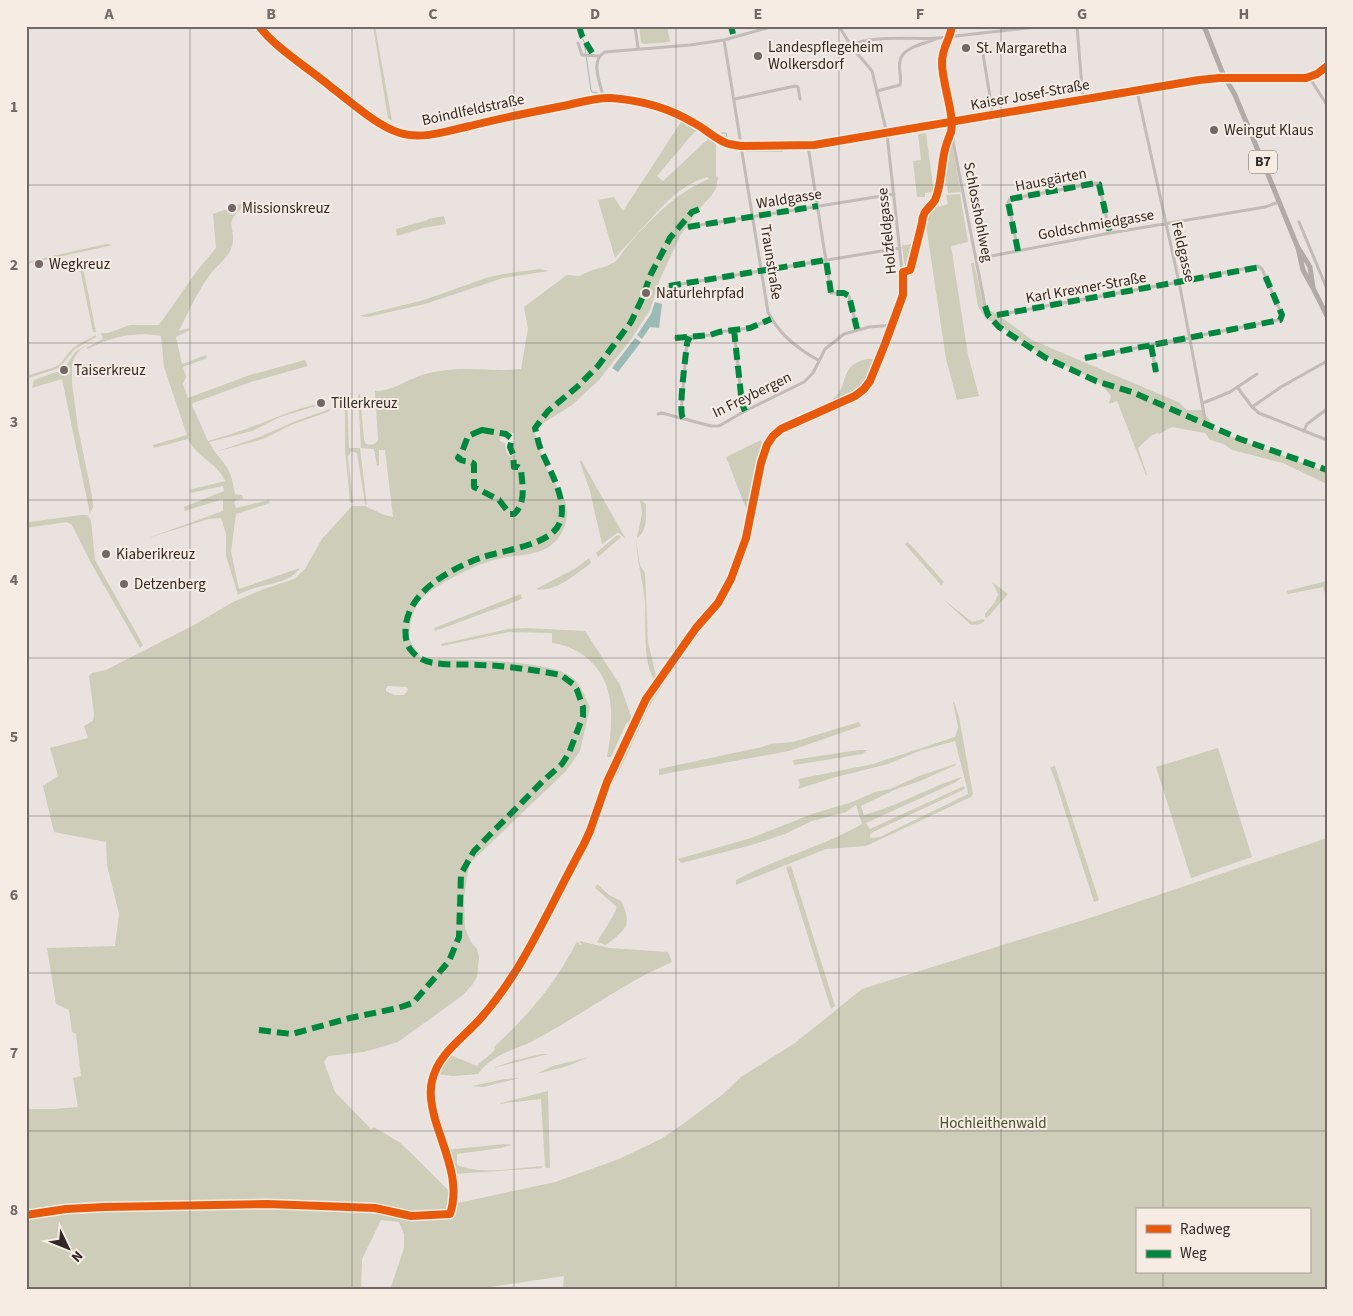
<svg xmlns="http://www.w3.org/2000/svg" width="1353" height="1316" viewBox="0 0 1353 1316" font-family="'Source Sans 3',sans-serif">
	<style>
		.green { fill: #cdcdb9; fill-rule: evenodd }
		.water { fill: #9cbab5 }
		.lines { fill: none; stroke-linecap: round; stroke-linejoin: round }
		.stream { stroke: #9cbab5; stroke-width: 1 }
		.street { stroke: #c3bbb7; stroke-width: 3 }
		.secondary { stroke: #b3aba8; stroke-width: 5 }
		.primary { stroke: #b1aaa7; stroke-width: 5 }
		.quiet { stroke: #00873e; stroke-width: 6; stroke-dasharray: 12 6; stroke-linecap: butt }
		.cycleway-casing { stroke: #f7ece4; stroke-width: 11 }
		.cycleway { stroke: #e8590c; stroke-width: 8 }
		.grid { fill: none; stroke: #726966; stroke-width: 1; stroke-opacity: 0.55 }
		.poi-dot { fill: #726966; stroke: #f7ece4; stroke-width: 2 }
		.labels { text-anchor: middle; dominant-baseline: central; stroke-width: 4; stroke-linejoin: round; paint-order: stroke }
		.shield { fill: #f7ece4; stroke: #6d635f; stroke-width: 1 }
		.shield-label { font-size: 14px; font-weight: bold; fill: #322826 }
		.poi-label { font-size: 15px; fill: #322826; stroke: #f7ece4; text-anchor: start }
		.street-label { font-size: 15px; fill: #322826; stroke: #f7ece4 }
		.park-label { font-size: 15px; fill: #474f2c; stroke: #f7ece4 }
		.neatline { fill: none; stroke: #726966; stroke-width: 2 }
		.grid-label { font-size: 16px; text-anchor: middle; font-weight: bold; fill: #726966 }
	</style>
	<rect width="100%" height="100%" fill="#eae2de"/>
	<path class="green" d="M373,26H375L392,121L388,118Z
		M639,26H667L670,42L644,44L641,42Z
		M681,122L696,130L657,176L663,181L708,139L716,144V176L718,177L716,189L711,196L700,208L680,236L660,279L650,310L632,338L599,380L572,405L534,429C537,442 542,456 547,469C556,488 573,501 565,525C553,560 521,552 494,560C475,565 429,587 418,603C413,611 409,626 409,636C410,643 418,653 422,659C455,660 550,658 573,678C581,684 585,698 590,707L580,751L566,771L469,864L464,897L465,928L471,942L477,949L479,957L477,977L472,985L463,995L398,1042L364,1052L328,1056L324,1062L335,1092L371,1129L374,1127L399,1142L412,1154L451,1193L446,1213L454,1215L458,1203L555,1182L619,1159L661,1139L683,1124L722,1095L741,1077L795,1043L862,989L1096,916L1327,838V1290H563L564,1276L470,1290H390L404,1248V1234L399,1222L381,1220L362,1259L361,1290H26V1109H54L78,1107L73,1078L81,1076L76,1034L72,1032L69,1010L56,1004L47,948L115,946L119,914L107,865L106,842L54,832L43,786L58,776L50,748L88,738L84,726L93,721L94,714L89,676L92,673L106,670L194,625L233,602L264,589L294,579L305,569L322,539L352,506H365L384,515L393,517L385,450H379V465L377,466L374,449L361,448L358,395L360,394L364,440L366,444C372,445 375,445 378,440L375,391C391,391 400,384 414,378C423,374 432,372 440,371C467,366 494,372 521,369L528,329L524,307L567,275L580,276C591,268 606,269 616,261C621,256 625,248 630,243C653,217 677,192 709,179L707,177C676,187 660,209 639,232C631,241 623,248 615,258L598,200L614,197L623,211ZM507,432L514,433L515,455L509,456L506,451L505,443L500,441V436ZM388,686L407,687L408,690L404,695H394L386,691V688ZM1137,1210H1309V1272H1137Z
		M926,133L933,186V192L925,193V197H917L913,161L921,160L918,134Z
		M952,145L961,192L948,193L947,185L941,187L949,146Z
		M746,148H783V152H745Z
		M960,194L968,242L951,246L968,355L979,396L957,400L946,359L925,218L930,209L948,204L946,195Z
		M244,203L245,205C220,225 239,228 231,249C227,259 215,267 209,276C197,293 188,312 179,331L189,328L190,330L176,337L182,364L206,355L207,358L183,367L186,377L183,384L188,398L250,375L305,360L308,366L251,382L193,403L192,405L208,441C221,437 235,433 249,428C276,418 300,406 329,402L280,417L252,431L209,442L215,452L262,436L296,421L330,409V411L291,425L263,439L215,452C229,469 231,471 235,494L242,495L243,499L236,500L234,502L236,508L269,500L270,503L236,514L231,552L239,589L300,568C287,587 256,583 238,595L226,556V534L221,518L209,519L148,538L223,511V499L185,511L184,507L224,491L223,486L190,493L189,490L225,481C218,463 196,457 188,439L154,448L153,445L187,435L164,367L161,336C136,331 110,337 88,349L86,348L103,339L101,333H108L130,325H159L197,271L216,248L213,214Z
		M444,216L446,224L423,228L397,236L396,229L428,220V219Z
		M106,244L113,245L26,264V262Z
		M916,244L909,268H905L902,245Z
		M81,258L96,332H93L78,259Z
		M971,263H974L984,308L997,314L1032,340L1178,402L1187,410H1202L1217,431L1327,472V484L1283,463L1232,450L1224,444L1210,440L1205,433L1172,427L1159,434L1158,433L1152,435L1138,448L1147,475H1146L1117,401L1109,404L1111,396L1101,384L1089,377L1040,354L996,323L986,319L978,307Z
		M540,269L549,271L503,278L425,304L368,317L359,316L424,300L486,278L503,274Z
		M96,335V337L75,349L59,368L26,379V376L55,367L61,363L71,350L77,345Z
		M91,342L80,350L74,358L72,366V383L78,428L92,496L93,507L90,514L62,379L32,388L34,380L59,371L66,366L75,352Z
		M866,359H876L868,380L857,392L850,397L781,427L780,425C797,417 818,410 833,399C851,384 837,367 866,359Z
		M347,398L349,448H360L367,505L365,504L357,453L351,451L348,457L353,503L350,502L345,449V400Z
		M761,440L764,447L760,456L749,516L726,457Z
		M581,460L626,539L619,533H617L602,544L590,491L580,462Z
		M640,500L646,504C646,515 648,531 637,538L642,513Z
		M81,515H87L91,520L95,560L143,645L140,648L91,563L72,525L67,522L26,528V523L30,522Z
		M619,535L621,537L598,557L596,553L616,536Z
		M636,540L640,565L645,573L648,642L656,676L682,647L656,682C642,665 646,623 645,602C643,581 637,561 636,540Z
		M908,542L944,582L941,585L905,544Z
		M589,558L591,563C576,574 555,593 536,589L576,568Z
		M1327,581V600L1323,587L1288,594L1287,591Z
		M992,582L1008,594L987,618L985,617V614L995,602L998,594Z
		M521,594L522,599L435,631L434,628Z
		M943,599L972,622L983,619L985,621L980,624L971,625Z
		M525,628L585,631L620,685L632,719L626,724L611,757H607C611,737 613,715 609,695C604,667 579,646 552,643V633L509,632L442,646L441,644L508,629Z
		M664,678L666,680L649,707L627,755L612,785L607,786L632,736L645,706Z
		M953,702H954L959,717L973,794L971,797L866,846L826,849L736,885V880C777,858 822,847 862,824L856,805L846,812L812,821L785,834L752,845L681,863L678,859L751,838L812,814L852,802L875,792L890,789L919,776L955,764L956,765L920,781L894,790L861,806L864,815C898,806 928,788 961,777V778L956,782L866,823L870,829L964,786L965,789L873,832L870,835V838L880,837L968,794L967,788L955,741L919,751L888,764L836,777L798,789L800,784L798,779L873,764L955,737L958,727Z
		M859,722L861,726L789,751L659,775V769L762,747L770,744L793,742Z
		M1218,748L1252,857L1191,878L1156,767Z
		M859,750H867L863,754L794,765L793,760Z
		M1055,766L1099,900L1094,902L1055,780L1050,767Z
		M791,866L835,1006L831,1009L786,867Z
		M597,884L609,895L621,901C633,926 626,929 606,945L597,942L613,916L617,907L595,888Z
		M577,941L580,945L582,944L579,941L609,948L668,952L672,962C623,983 580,1016 533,1041C513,1051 492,1054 478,1074L453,1076L436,1074L448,1054L477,1066C483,1059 489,1057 495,1049L494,1047C529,1014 555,985 577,941Z
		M541,1054H548L493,1068L513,1061Z
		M589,1057L568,1066L536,1074L553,1066Z
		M520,1078L483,1087L472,1086L505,1079Z
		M548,1091L550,1168H546L545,1166L541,1099L497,1104Z
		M504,1144L512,1145L501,1148L457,1154V1165C481,1175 517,1168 542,1166V1168L454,1174L446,1150Z"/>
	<path class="water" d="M655,302L662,304L659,328L650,327L642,339L637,335L651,314Z
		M635,338L641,342L618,372L612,368Z"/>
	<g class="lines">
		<path class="stream" d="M578,26L580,36L584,41L591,90L592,92L598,93
			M722,133H726L727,137"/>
		<path class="street" d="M635,26L638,48
			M952,26C951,37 944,45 943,56C941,77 949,95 951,115C951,121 951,126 951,131L985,306
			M1077,26L1083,99
			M1105,26H1129
			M724,40L740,138
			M981,42L993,115
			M578,43L582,55L599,56
			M851,46C869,34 915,40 938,38C974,34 1010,30 1045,26
			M1309,77L1327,105
			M877,91L900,85C902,77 898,69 900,61C902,47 925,44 936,39
			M1137,91L1180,287L1205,419
			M603,97C601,83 589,61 605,52L690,45L724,40L774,26
			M735,99L795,86L798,87L800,99
			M741,146L768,312C778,333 798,349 818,360
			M808,146L831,293H844L849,296L857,329
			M923,219C923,210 932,207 935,199C944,178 940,152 951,132
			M1299,222L1327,289
			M688,227L894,194
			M1018,251L1008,202L1010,199L1096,183L1099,184L1110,233
			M976,259L1110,233L1265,207L1279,202
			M669,286L900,248
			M997,315L1179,282L1258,266L1262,269L1282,315V318L1278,320L1085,358
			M734,330L742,404L745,411
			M675,338L710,335L719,332L750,328L771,319
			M1151,345L1156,372
			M1238,388L1252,407L1259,413L1327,440
			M1203,403L1230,392L1257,374
			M1252,407L1281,387L1327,361
			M658,414L662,413L711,426H719L745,411L804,382L813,373L825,349L844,334L869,327L893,325
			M682,417L681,413L686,351L688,341L690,337
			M1304,431L1307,424L1327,409
			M450,1214C461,1182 444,1150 435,1119C432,1107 429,1094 432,1081C438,1054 462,1039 480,1019C525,969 550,905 583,846L590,831L607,782L646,699L696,628L718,603L731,579L746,538L764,451L770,440L781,429C805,416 833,410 856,395C876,383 904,304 903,280L887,134L872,71L851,46L839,26"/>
		<path class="secondary" d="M259,26C274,47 311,70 331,87C351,102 377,126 400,133C422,140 448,131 470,126C501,118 532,112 563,106C579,103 595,97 611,98C639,100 669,108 694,123C706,129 716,140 729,144L741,146L814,145L1199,80L1219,78H1306L1317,74L1327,66"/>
		<path class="primary" d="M1204,26L1223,74L1235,95L1269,177L1298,248L1303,270L1313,288L1327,316
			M1299,249L1310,267L1313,287"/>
		<path class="quiet" d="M579,26L582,36L594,56
			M731,26L733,34
			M688,227L818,206
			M1018,251L1008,202L1010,199L1096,183L1099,184L1110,233
			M669,286L826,260L831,293H844L849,296L857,329
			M985,306L988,315L999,327L1046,358L1096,381L1132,392L1240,439L1327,470
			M997,315L1260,267
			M734,330L742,404L745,411
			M675,338L710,335L719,332L750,328L771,319
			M1151,345L1156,372
			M1085,358L1280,320L1282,315L1264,273
			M683,418C678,411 686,355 687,343L690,337
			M482,430L506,434L512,439L510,447L513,454L514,467H518L521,469C522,484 527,502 514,514H510L499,500L474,487V464C470,460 463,463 458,458L462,452L468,436Z
			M259,1030L292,1034L350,1018L398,1008L413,1003L432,981L449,961L459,937L461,874L474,851L543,781L562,764L569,753L583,716V707L577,690L573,684L561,675C534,670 508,666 481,665C469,664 456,665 443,664C429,663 419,661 410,649C405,642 405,633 406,624C411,590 451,569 480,558C501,550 552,546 560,522C568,500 549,469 541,450C538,443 537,435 535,428L548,411L577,387L598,366L631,322L641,301L651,274L670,238L692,212L702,208"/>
		<g class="cycleway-casing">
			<path id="cycleway" d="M259,26C274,47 311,70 331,87C351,102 377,126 400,133C422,140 448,131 470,126C501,118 532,112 563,106C579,103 595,97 611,98C639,100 669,108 694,123C706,129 716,140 729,144L741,146L814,145L1199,80L1219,78H1306L1317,74L1327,66
				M26,1215L66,1209L104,1207L267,1204L375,1208L411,1216L450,1214C461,1182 444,1150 435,1119C432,1107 429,1094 432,1081C438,1054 462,1039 480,1019C525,969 550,905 583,846L590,831L607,782L646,699L696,628L718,603L731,579L746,538L761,463L767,445L773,436L781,429L855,396L864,389L870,381L885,344L903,295V272L910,270L911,267L922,223C923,209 929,210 935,200C941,187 941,169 944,154C945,147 948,140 951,132C955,115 942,83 942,63C942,47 950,40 952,26"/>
		</g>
		<use href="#cycleway" class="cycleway"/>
	</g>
	<path class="grid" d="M190,26V1290M352,26V1290M514,26V1290M676,26V1290M839,26V1290M1001,26V1290M1163,26V1210M26,185H1327M26,343H1327M26,500H1327M26,658H1327M26,816H1327M26,973H1327M26,1131H1327M1163,1272V1290"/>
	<g class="poi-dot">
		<circle cx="966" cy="48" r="5"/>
		<circle cx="758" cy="56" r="5"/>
		<circle cx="1214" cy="130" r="5"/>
		<circle cx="232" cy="208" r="5"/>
		<circle cx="39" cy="264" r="5"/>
		<circle cx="646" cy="293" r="5"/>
		<circle cx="64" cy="370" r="5"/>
		<circle cx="321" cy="403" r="5"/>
		<circle cx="106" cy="554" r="5"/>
		<circle cx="124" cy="584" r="5"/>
	</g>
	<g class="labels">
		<rect class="shield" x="1249" y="150.5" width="28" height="23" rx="4"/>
		<g class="shield-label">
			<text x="1263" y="162">B7</text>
		</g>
		<g class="poi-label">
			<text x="768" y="47">Landespflegeheim<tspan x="768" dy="17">Wolkersdorf</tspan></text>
			<text x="976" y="48">St. Margaretha</text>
			<text x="1224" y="130">Weingut Klaus</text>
			<text x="242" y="208">Missionskreuz</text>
			<text x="49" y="264">Wegkreuz</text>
			<text x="656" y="293">Naturlehrpfad</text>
			<text x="74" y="370">Taiserkreuz</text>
			<text x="331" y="403">Tillerkreuz</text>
			<text x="116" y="554">Kiaberikreuz</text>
			<text x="134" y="584">Detzenberg</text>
		</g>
		<g class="street-label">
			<text transform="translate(1030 95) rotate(-10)">Kaiser Josef-Straße</text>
			<text transform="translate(473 110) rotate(-12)">Boindlfeldstraße</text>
			<text transform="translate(1051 180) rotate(-11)">Hausgärten</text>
			<text transform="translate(789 199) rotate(-9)">Waldgasse</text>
			<text transform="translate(978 212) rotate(79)">Schlosshohlweg</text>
			<text transform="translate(1096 225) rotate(-10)">Goldschmiedgasse</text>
			<text transform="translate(887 231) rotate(-96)">Holzfeldgasse</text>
			<text transform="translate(1183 252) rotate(77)">Feldgasse</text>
			<text transform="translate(771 262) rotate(81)">Traunstraße</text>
			<text transform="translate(1086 288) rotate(-10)">Karl Krexner-Straße</text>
			<text transform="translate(752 395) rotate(-26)">In Freybergen</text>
		</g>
		<g class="park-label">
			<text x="993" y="1123">Hochleithenwald</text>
		</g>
	</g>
	<rect width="1353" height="1316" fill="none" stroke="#f7ece4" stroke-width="55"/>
	<rect x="1136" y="1208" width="175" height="65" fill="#f7ece4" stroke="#a89e98"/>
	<rect x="1146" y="1225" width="25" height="8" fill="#e8590c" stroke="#a89e98"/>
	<text x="1180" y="1234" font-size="15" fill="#322826">Radweg</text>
	<rect x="1146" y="1250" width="25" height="8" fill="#00873e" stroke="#a89e98"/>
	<text x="1180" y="1258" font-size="15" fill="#322826">Weg</text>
	<g transform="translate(68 1248) rotate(133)" stroke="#f7ece4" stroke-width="4" paint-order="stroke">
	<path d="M0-4L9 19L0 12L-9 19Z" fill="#322826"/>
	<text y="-8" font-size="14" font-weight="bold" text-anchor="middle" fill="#322826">N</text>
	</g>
	<rect x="28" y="28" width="1298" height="1260" class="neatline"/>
	<g class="grid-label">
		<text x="109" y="19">A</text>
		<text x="271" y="19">B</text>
		<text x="433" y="19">C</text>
		<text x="595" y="19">D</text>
		<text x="758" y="19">E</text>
		<text x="920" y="19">F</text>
		<text x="1082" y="19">G</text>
		<text x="1244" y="19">H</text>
		<text x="14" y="112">1</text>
		<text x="14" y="270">2</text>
		<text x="14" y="427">3</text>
		<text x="14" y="585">4</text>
		<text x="14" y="742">5</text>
		<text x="14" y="900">6</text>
		<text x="14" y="1058">7</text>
		<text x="14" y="1215">8</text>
	</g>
</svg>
